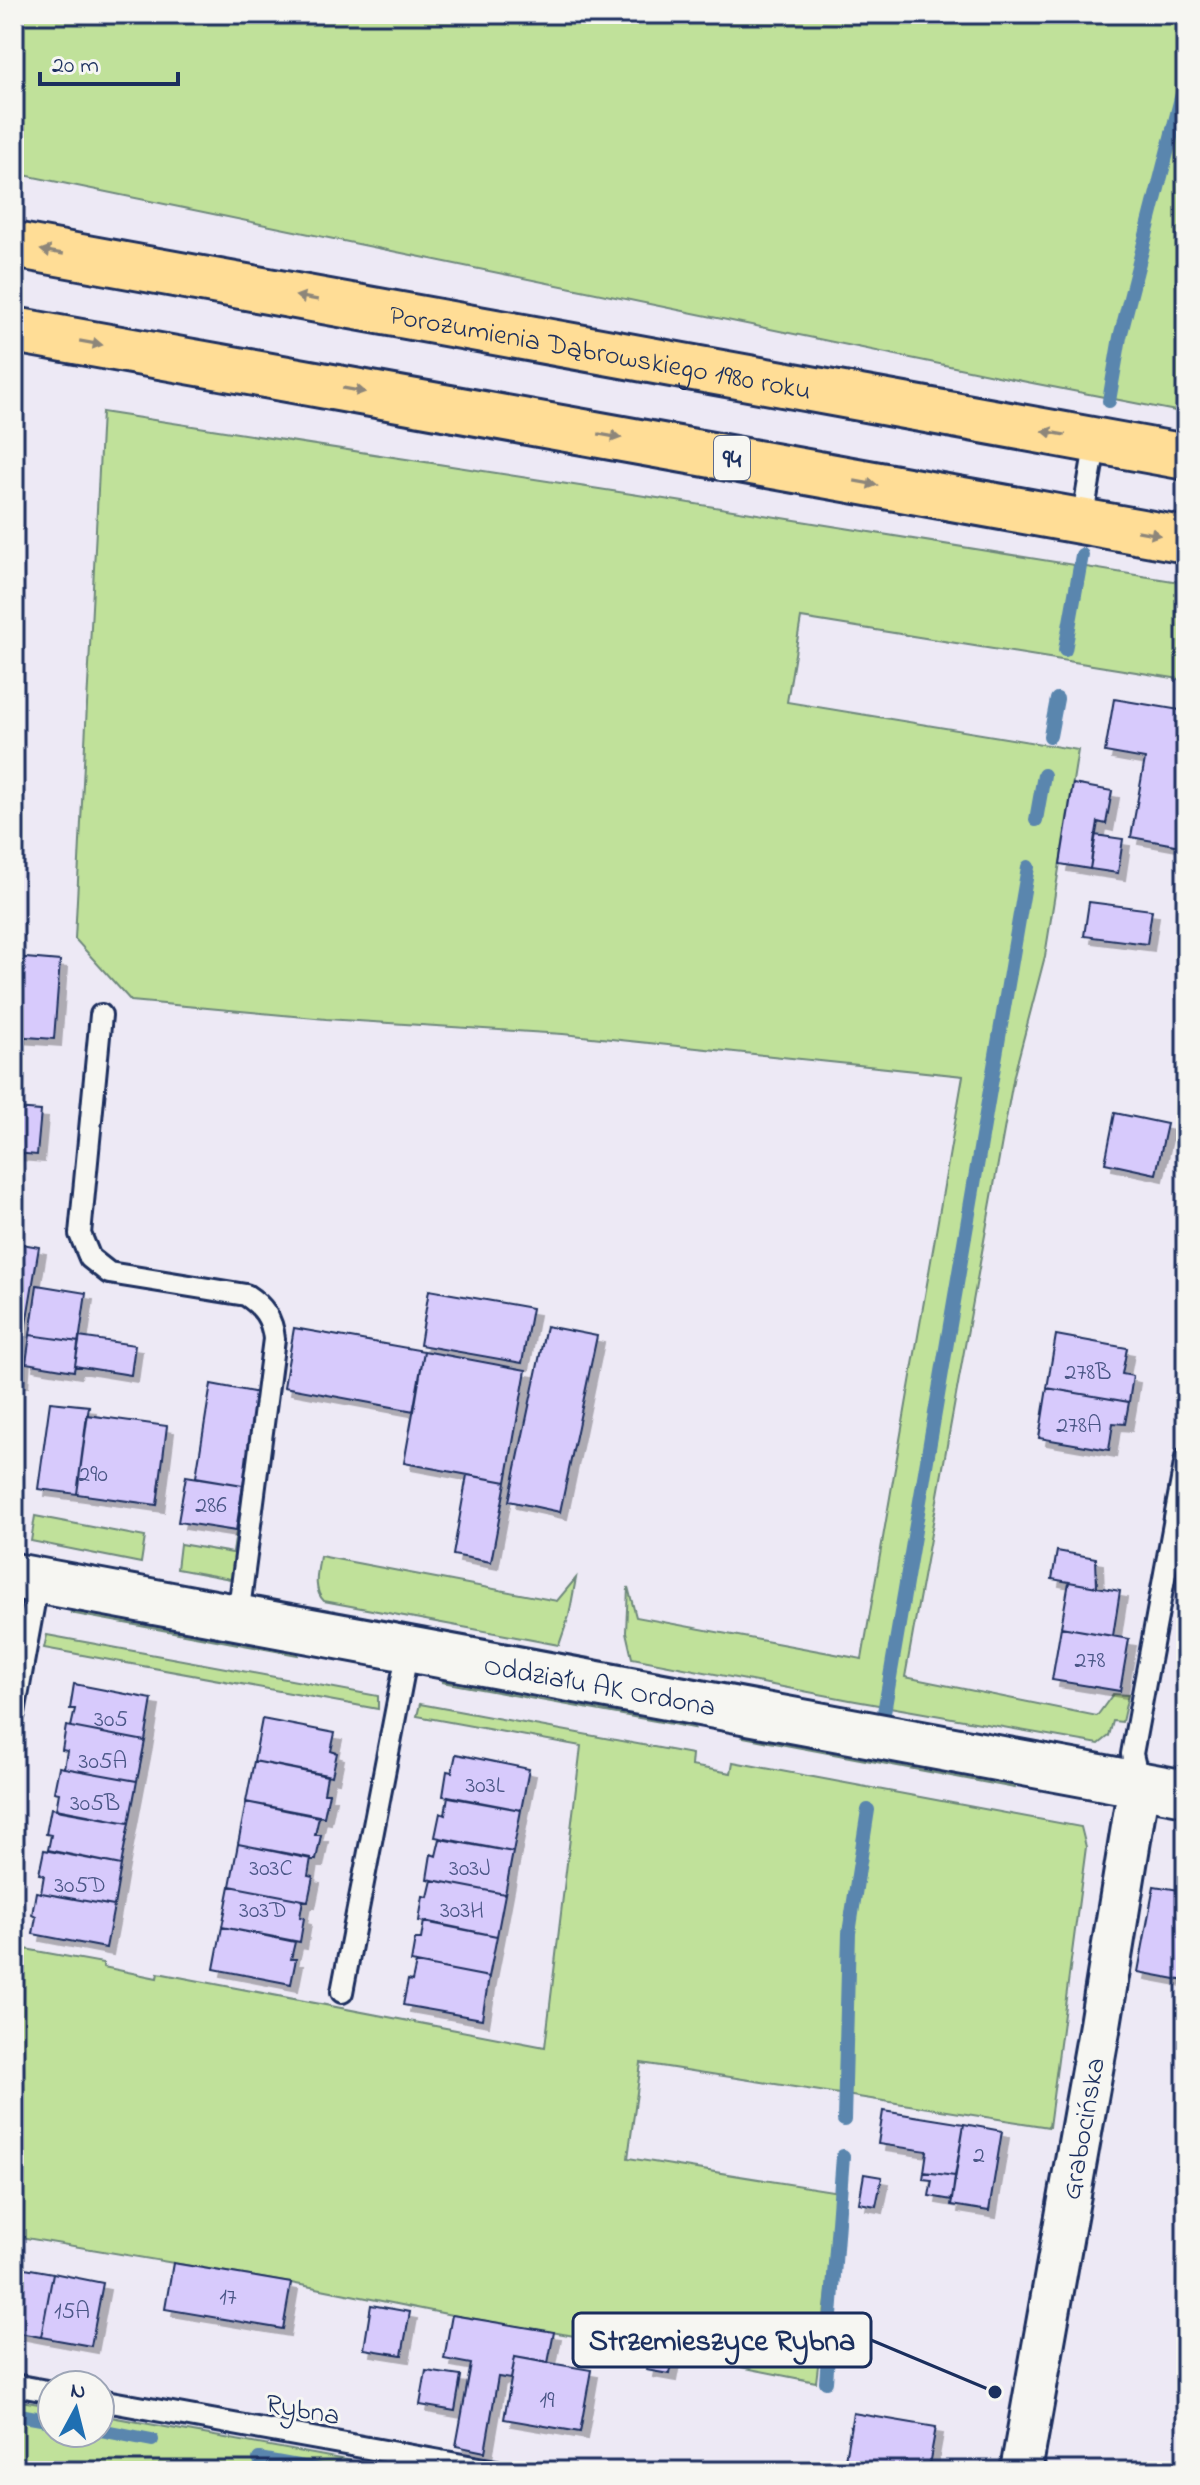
<svg xmlns="http://www.w3.org/2000/svg" width="1200" height="2485" viewBox="0 0 1200 2485" font-family="'Indie Flower',sans-serif">
<style>
.green{fill:#c0e19a;stroke:#6e887c;stroke-width:2}
.lines{fill:none;stroke-linecap:round;stroke-linejoin:round}
.stream{stroke:#5a86ae;stroke-width:14}
.building{fill:#d7cafc;stroke:#1b2f5e;stroke-width:2;filter:url(#shadow)}
.lane-casing{stroke:#1b2f5e;stroke-width:26}
.street-casing{stroke:#1b2f5e;stroke-width:46}
.secondary-casing{stroke:#1b2f5e;stroke-width:50}
.primary-casing{stroke:#1b2f5e;stroke-width:50}
.lane{stroke:#f6f6f2;stroke-width:20}
.street{stroke:#f6f6f2;stroke-width:40}
.secondary{stroke:#f6f6f2;stroke-width:44}
.primary{stroke:#ffdd96;stroke-width:44}
.oneway{fill:#8d867a}
.labels{text-anchor:middle;stroke-width:6;stroke-linejoin:round;paint-order:stroke}
.number-label{font-size:24px;fill:#4a5686}
.shield{fill:#f6f6f2;stroke:#5d6b8a;stroke-width:2}
.shield-label{font-size:26px;font-weight:bold;fill:#1b2f5e}
.street-label{font-size:28px;fill:#1b2f5e;stroke:#f6f6f2}
.leader{fill:none;stroke:#1b2f5e;stroke-width:3}
.callout-dot{fill:#1b2f5e;stroke:#f6f6f2;stroke-width:3}
.callout{fill:#f6f6f2;stroke:#1b2f5e;stroke-width:3}
.callout-label{font-size:30px;text-anchor:middle;font-weight:bold;fill:#1b2f5e}
</style>
<defs>
<filter id="shadow"><feDropShadow dx="7" dy="7" stdDeviation="0" flood-color="#0004"/></filter>
</defs>
<rect width="100%" height="100%" fill="#ede9f5"/>
<filter id="ink" filterUnits="userSpaceOnUse"><feTurbulence type="fractalNoise" baseFrequency=".0125" numOctaves="2"/><feDisplacementMap in="SourceGraphic" scale="16" xChannelSelector="R" yChannelSelector="G"/><feConvolveMatrix kernelMatrix="1 2 1 2 8 2 1 2 1" color-interpolation-filters="sRGB"/></filter>
<g filter="url(#ink)">
<path class="green" d="M14 14H1186V413L1027 382 14 173Z
M102 412 677 501 1186 583V680L801 618 787 702 1078 750 1045 956 1014 1075 905 1677 1097 1716 1113 1694 1128 1695 1122 1722 1113 1721 1109 1736 1099 1744 850 1700 632 1658 626 1632 628 1587 636 1617 862 1659 963 1076 563 1034 326 1019 131 1001 75 939Z
M243 1485 247 1494 236 1580 177 1569 180 1544 233 1553Z
M35 1516 145 1537 141 1563 31 1541Z
M320 1556 557 1601 576 1578 569 1616 559 1645 324 1601C312 1589 318 1571 320 1556Z
M86 1612 299 1651 298 1655 70 1613Z
M47 1635 378 1696V1709L44 1648Z
M456 1681 691 1724 694 1728 442 1682Z
M420 1704 692 1754 691 1766 731 1773 733 1762 1081 1827 1086 1847 1049 2127 641 2063 628 2158 839 2192 816 2382 650 2349 452 2315 291 2283 14 2236V1947L103 1963V1967L157 1978 158 1973 545 2047 581 1746 417 1716Z
M747 1734 1016 1784 1015 1788 743 1737Z
M14 2400 52 2406V2433H100V2415L406 2471H14Z"/>
<g class="lines">
<path class="stream" d="M1109 401 1120 337 1182 94
M1065 650 1082 555
M1050 736 1057 699
M1036 820 1044 775
M881 1730 1028 867
M844 2120 849 1933 868 1810
M826 2382 843 2156
M14 2414 52 2421
M100 2430 152 2440
M259 2459 325 2471"/>
</g>
<path class="building" d="M1114 699 1186 711 1182 735 1186 736V847L1131 837 1145 759 1105 752Z
M1073 784 1112 791 1106 824 1098 822 1090 869 1060 864Z
M1095 835 1123 839 1118 873 1090 869Z
M1089 902 1152 910 1147 944 1084 936Z
M14 957 60 961 54 1039 14 1036Z
M14 1109 41 1111 37 1155 14 1153Z
M1115 1113 1167 1124 1156 1174 1105 1163Z
M22 1244 39 1247 25 1330 21 1380H14V1290Z
M37 1285 86 1293 79 1342 30 1335Z
M429 1290 532 1308 522 1363 420 1345Z
M546 1326 597 1336 560 1512 509 1501Z
M294 1328 424 1351 414 1411 284 1387Z
M30 1335 79 1342 74 1371 26 1363Z
M1056 1335 1127 1348 1122 1374 1133 1376 1129 1402 1047 1388Z
M79 1337 135 1345 131 1375 75 1366Z
M424 1351 526 1370 506 1482 404 1463Z
M211 1384 259 1393 243 1485 196 1477Z
M1047 1388 1129 1402 1125 1424 1113 1423 1109 1450 1039 1438Z
M50 1402 89 1406 77 1494 38 1489Z
M87 1415 167 1426 157 1505 77 1494Z
M467 1475 506 1482 491 1562 453 1555Z
M186 1476 243 1485 236 1531 178 1522Z
M1057 1551 1096 1558 1097 1587 1052 1579Z
M1069 1582 1120 1591 1113 1636 1061 1627Z
M1061 1627 1129 1639 1120 1691 1052 1680Z
M74 1684 152 1699 145 1741 71 1727 75 1709H70Z
M262 1719 335 1733 331 1751 337 1753 332 1776 254 1761Z
M66 1726 145 1741 137 1781 64 1768 67 1751 62 1750Z
M456 1754 529 1769 521 1810 443 1796 447 1771 452 1772Z
M254 1761 327 1776 324 1793H329L324 1817 246 1802Z
M59 1767 137 1781 129 1823 56 1810 59 1793 54 1792Z
M448 1796 521 1810 513 1852 435 1837 440 1813 445 1815Z
M246 1802 319 1817 315 1835H321L316 1860 238 1844Z
M51 1808 129 1823 121 1865 48 1850 51 1835 46 1834Z
M440 1839 513 1852 505 1894 427 1879 431 1854 436 1856Z
M238 1844 311 1858 308 1876 313 1877 308 1901 230 1886Z
M44 1850 121 1865 114 1906 41 1893 44 1875 39 1874Z
M432 1880 505 1894 497 1936 419 1921 423 1896 428 1897Z
M230 1886 303 1900 300 1917 304 1918 300 1942 222 1927Z
M1154 1886 1186 1891V1981L1138 1972Z
M36 1892 114 1906 106 1948 33 1934 36 1917 32 1915Z
M424 1921 497 1936 489 1977 411 1962 415 1939H421Z
M222 1927 295 1942 291 1959H296L291 1984 214 1969Z
M416 1963 489 1977 482 2019 403 2005 408 1980 412 1981Z
M883 2111 964 2124 955 2176 924 2172 927 2151 878 2144Z
M964 2124 1002 2131 989 2211 951 2205Z
M924 2172 955 2176 952 2200 929 2196 932 2180 923 2179Z
M864 2174 882 2177 876 2206 859 2203Z
M173 2263 291 2283 283 2329 165 2309Z
M14 2266 53 2273 41 2337 14 2332Z
M53 2273 103 2283 91 2346 41 2337Z
M371 2305 410 2312 402 2355 364 2349Z
M452 2315 554 2332 548 2363 515 2357 511 2379 498 2377 485 2452 456 2446 471 2364 444 2359Z
M650 2349 673 2353 669 2374 646 2370Z
M515 2357 591 2370 580 2432 504 2419Z
M426 2371 461 2376 455 2411 420 2405Z
M853 2413 936 2427 928 2471H843Z"/>
<g class="lines">
<defs>
<path id="lane" d="M1082 521 1096 441
M101 1015 80 1234 90 1258 109 1273 246 1295C263 1306 272 1318 274 1339L238 1617
M14 1713 38 1580
M1139 1784 1132 1754 1186 1458
M342 1992 408 1649
M14 2385 52 2392
M100 2400 496 2471"/>
<g id="street">
<path id="s1" d="M1021 2471 1100 2025 1139 1784"/>
</g>
<g id="secondary">
<path id="s2" d="M14 1576 1186 1793"/>
</g>
<g id="primary">
<path id="s3" d="M14 245 1186 457"/>
<path d="M14 330 1186 540"/>
</g>
</defs>
<use href="#lane" class="lane-casing"/>
<use href="#street" class="street-casing"/>
<use href="#secondary" class="secondary-casing"/>
<use href="#primary" class="primary-casing"/>
<use href="#lane" class="lane"/>
<use href="#street" class="street"/>
<use href="#secondary" class="secondary"/>
<use href="#primary" class="primary"/>
</g>
<defs><path id="oneway-solid" d="M-6-.8H1V-3.2L6.5 0L1 3.2V.8H-6Z" transform="scale(2)"/></defs>
<g class="oneway">
<use href="#oneway-solid" transform="translate(52 252) rotate(-170)"/>
<use href="#oneway-solid" transform="translate(307 298) rotate(-170)"/>
<use href="#oneway-solid" transform="translate(91 343) rotate(10)"/>
<use href="#oneway-solid" transform="translate(354 390) rotate(10)"/>
<use href="#oneway-solid" transform="translate(1054 433) rotate(-170)"/>
<use href="#oneway-solid" transform="translate(610 436) rotate(10)"/>
<use href="#oneway-solid" transform="translate(866 483) rotate(10)"/>
<use href="#oneway-solid" transform="translate(1149 533) rotate(10)"/>
</g>
</g>
<g class="labels">
<g class="number-label">
<text x="1088" y="1379">278B</text>
<text x="1079" y="1432">278A</text>
<text x="93" y="1481">290</text>
<text x="211" y="1512">286</text>
<text x="1090" y="1667">278</text>
<text x="111" y="1726">305</text>
<text x="103" y="1768">305A</text>
<text x="485" y="1792">303L</text>
<text x="95" y="1810">305B</text>
<text x="271" y="1875">303C</text>
<text x="470" y="1875">303J</text>
<text x="80" y="1892">305D</text>
<text x="263" y="1917">303D</text>
<text x="462" y="1917">303H</text>
<text x="979" y="2162">2</text>
<text x="228" y="2304">17</text>
<text x="72" y="2318">15A</text>
<text x="547" y="2407">19</text>
</g>
<rect class="shield" x="714" y="436" width="36" height="44" rx="6"/>
<g class="shield-label">
<text x="732" y="467">94</text>
</g>
<g class="street-label">
<text dy="10" stroke="none"><textPath href="#s3" startOffset="596">Porozumienia Dąbrowskiego 1980 roku</textPath></text>
<text dy="10" stroke="none"><textPath href="#s2" startOffset="596">Oddziału AK Ordona</textPath></text>
<text dy="10" stroke="none"><textPath href="#s1" startOffset="348">Grabocińska</textPath></text>
<text transform="translate(303 2408) rotate(10)" y="10">Rybna</text>
</g>
</g>
<path class="leader" d="M995 2392L871 2340"/>
<circle class="callout-dot" cx="995" cy="2392" r="8"/>
<rect class="callout" x="573" y="2313" width="298" height="54" rx="8"/>
<g class="callout-label">
<text x="722" y="2350">Strzemieszyce Rybna</text>
</g>
<rect width="1200" height="2485" fill="none" stroke="#f6f6f2" stroke-width="48"/>
<rect x="24" y="24" width="1152" height="2437" fill="none" stroke="#1b2f5e" stroke-width="3" filter="url(#ink)"/>
<g transform="translate(76 2409) rotate(7)"><circle r="38" fill="#f6f6f2" stroke="#9ea6b7" stroke-width="2"/>
<path d="M0-6L14 30L0 20L-14 30Z" fill="#1f6fb2"/>
<text y="-12" font-size="22" font-weight="bold" text-anchor="middle" fill="#1b2f5e">N</text>
</g>
<path d="M40 72v12h138v-12" fill="none" stroke="#1b2f5e" stroke-width="4"/>
<text x="52" y="72" font-size="24" fill="#1b2f5e" stroke="#f6f6f2" stroke-width="6" paint-order="stroke">20 m</text>
</svg>
